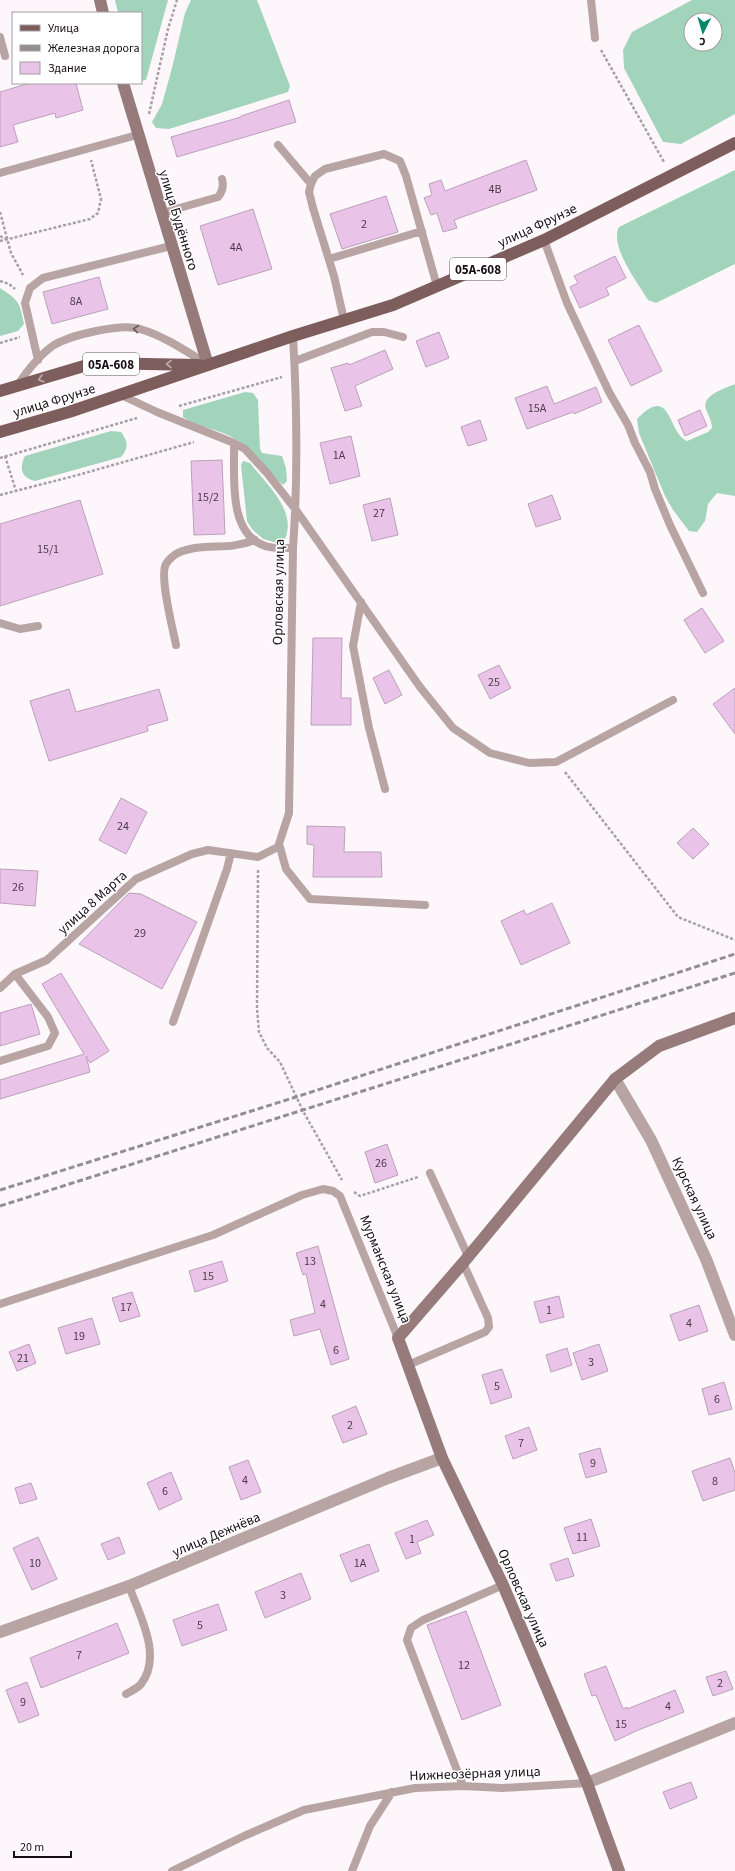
<svg xmlns="http://www.w3.org/2000/svg" width="735" height="1871" viewBox="0 0 735 1871" font-family="'Source Sans 3',sans-serif">
<style>
.forest{fill:#a1d4bb;fill-rule:evenodd}
.building{fill:#eac4e8;stroke:#bca0ba}
.lines{fill:none;stroke-linecap:round;stroke-linejoin:round}
.path{stroke:#a7a0a6;stroke-width:2.5;stroke-dasharray:3 2;stroke-linecap:butt}
.service{stroke:#b7a4a3;stroke-width:8}
.minor{stroke:#b7a4a3;stroke-width:12}
.secondary{stroke:#967b7a;stroke-width:12}
.primary{stroke:#7e5e5d;stroke-width:12}
.rail{stroke:#958d94;stroke-width:3;stroke-dasharray:6 3;stroke-linecap:butt}
.oneway{stroke:#67585c}
.oneway2{stroke:#beaeae}
.labels{text-anchor:middle;stroke-width:3;stroke-linejoin:round;paint-order:stroke}
.number-label{font-size:12px;fill:#4c3b4a}
.shield{fill:#fff;stroke:#5d565c;stroke-width:1}
.shield-label{font-size:13px;font-weight:bold;fill:#170d16}
.street-label{font-size:14px;fill:#170d16;stroke:#fff}
</style>
<rect width="100%" height="100%" fill="#fdf7fc"/>
<path class="forest" d="M115 0H168L146 80 141 81V13H118Z
M191 0H257L290 86 288 92 169 129 156 128 152 122 162 104 172 68 185 13Z
M692 0H735V114L681 144 663 142 624 68 623 50 632 32ZM691 20H715V44H691Z
M735 170V264L656 303 648 300C638 283 609 246 619 227Z
M0 288C19 300 20 303 24 324L18 331 0 336Z
M735 384V496L717 493 708 504 705 521 697 532 689 531 673 510 665 496 639 433 637 419C672 383 667 433 687 441L708 432 712 428C712 421 708 415 706 409 701 395 726 388 735 384Z
M245 392 253 393 258 400 260 449 262 453 282 456 286 468 287 481 283 485C266 471 256 452 237 440 220 429 199 428 183 417V410Z
M111 431 121 432C128 441 129 448 121 457L35 481C21 478 19 468 25 456Z
M243 461 250 463C266 484 299 512 284 541L277 543 263 539 252 529 247 521 241 465Z"/>
<path class="building" d="M30 83H76L83 110 56 118 55 113 13 125 18 142 0 147V92Z
M289 100 296 122 177 157 171 137 241 117V116Z
M526 160 537 190 454 220 457 228 443 232 437 213 431 215 424 198 432 195 429 184 441 180 445 191Z
M386 196 398 232 342 249 330 214Z
M253 209 272 269 218 285 200 226Z
M615 256 626 278 606 288 609 295 580 308 570 287 578 283 574 276Z
M99 277 108 309 52 324 43 292Z
M639 325 662 371 631 386 608 340Z
M439 332 449 358 426 367 416 341Z
M385 350 393 369 355 386 362 406 345 411 331 368 348 363 349 365Z
M547 386 554 404 596 387 602 402 574 414 573 412 527 429 515 398Z
M700 410 707 426 685 436 678 420Z
M480 420 487 440 468 446 461 427Z
M351 436 360 476 330 484 320 443Z
M222 460 225 534 194 535 191 461Z
M552 495 561 519 536 527 528 504Z
M390 498 398 535 372 541 363 505Z
M80 500 103 574 0 606V524Z
M702 608 724 641 705 653 684 620Z
M313 638H342L341 698H351V725H311Z
M499 665 511 688 490 699 478 675Z
M389 670 402 695 385 704 373 678Z
M735 688V734L713 704Z
M69 689 76 712 159 689 168 720 147 726 148 731 49 761 30 701Z
M121 798 147 812 126 854 99 840Z
M307 826 345 827 344 852H381L382 877H313L314 845 307 844Z
M693 828 709 844 693 859 677 843Z
M0 869 38 871 35 906 0 903Z
M129 893 141 894 197 922 162 989 79 944Z
M552 903 570 943 521 965 501 921 524 910 526 915Z
M61 973 109 1051 90 1063 86 1056 90 1072 0 1099V1080L84 1054 42 984Z
M31 1004 40 1034 0 1046V1013Z
M387 1144 398 1175 375 1183 365 1152Z
M318 1246 349 1359 331 1365 320 1329 294 1336 290 1320 315 1313 306 1274 303 1275 296 1253Z
M222 1261 228 1281 195 1292 189 1271Z
M132 1292 140 1316 120 1322 112 1298Z
M559 1296 564 1317 540 1323 534 1302Z
M699 1305 708 1331 679 1341 670 1315Z
M92 1318 100 1344 66 1354 58 1328Z
M29 1344 36 1363 17 1371 9 1352Z
M599 1344 608 1371 582 1380 573 1353Z
M567 1348 572 1365 551 1372 546 1355Z
M502 1369 512 1397 491 1404 482 1375Z
M724 1382 732 1409 709 1415 702 1389Z
M356 1406 367 1434 343 1443 332 1416Z
M529 1427 537 1450 513 1459 505 1436Z
M600 1448 607 1472 586 1478 579 1454Z
M730 1458 735 1473V1490L703 1501 692 1471Z
M248 1460 261 1492 241 1500 229 1467Z
M171 1472 182 1499 159 1510 147 1483Z
M31 1483 37 1499 20 1504 15 1488Z
M591 1519 600 1546 573 1554 564 1528Z
M427 1520 434 1535 417 1542 421 1553 406 1559 395 1533Z
M38 1537 57 1579 32 1590 13 1548Z
M119 1537 125 1553 108 1560 101 1544Z
M369 1544 379 1571 351 1582 340 1555Z
M568 1558 574 1576 556 1581 550 1564Z
M301 1573 311 1599 265 1618 255 1592Z
M218 1604 227 1630 182 1646 173 1620Z
M466 1611 501 1705 462 1720 427 1625Z
M117 1623 129 1653 41 1688 30 1658Z
M606 1666 623 1709 627 1707V1709L675 1690 684 1712 636 1731 615 1741 596 1695 592 1696 584 1674Z
M726 1671 733 1689 713 1696 706 1677Z
M27 1682 39 1715 19 1723 6 1690Z
M691 1782 697 1798 670 1809 663 1792Z"/>
<g class="lines">
<path class="path" d="M601 50 664 162
M149 114 168 29 177 0
M0 212 11 253 23 275
M0 236 6 239
M0 241 90 219 98 213 101 199 91 160
M0 281 9 284 15 289
M0 343 20 337
M179 406 282 377
M5 456 16 491
M0 458 137 418
M0 495 78 475 194 442
M565 772 678 917 735 940
M258 870 257 1009 259 1032 267 1048 280 1062 303 1111 342 1180
M354 1192 360 1196 418 1177"/>
<path class="service" d="M591 0 595 38
M0 37 5 56
M278 145 311 184
M0 173 137 135
M162 213 218 197C223 191 224 186 222 179
M544 240 567 303 609 392 628 425 635 443 650 472 655 489 670 525 703 593
M329 259 422 231
M344 320 334 276 313 208 309 192 311 184 315 176 325 169 384 154 400 161 406 176 437 286
M38 360 25 303 30 288 43 278 171 246
M295 361 372 332H384L403 337
M17 386C27 371 39 355 54 345 71 335 121 323 140 329 164 336 186 351 207 364
M121 395 157 412 234 443 245 449 267 473 296 510 420 687 453 728 490 753 529 763 556 762 673 700
M234 443C235 475 227 533 265 546 274 549 284 548 293 548
M361 602 353 646 369 728 385 789
M0 623 20 629 38 626
M176 645C173 630 159 575 166 564 173 553 183 550 195 548 218 545 231 549 255 540
M278 847 289 813 293 548C298 478 297 406 293 336
M278 847H280L286 869 310 899 425 905
M0 988 15 974 47 960 136 879 192 854 208 850 258 857 278 847
M173 1022 227 869 231 853
M0 1061 48 1046 55 1033 48 1017 15 974
M430 1173 468 1256
M0 1304 213 1235 302 1195 323 1189 333 1191 340 1196 398 1338
M408 1365 485 1332 489 1327 488 1318 463 1263
M126 1694C131 1691 138 1688 141 1684 163 1656 139 1614 129 1586
M463 1786 407 1640 411 1628 423 1620 503 1585
M172 1871 244 1836 304 1810 415 1788 463 1786 502 1788 587 1783
M352 1871 370 1826 392 1792"/>
<path class="minor" d="M615 1079 651 1140 706 1259 735 1335
M0 1632 129 1586 388 1478 442 1458
M587 1783 735 1723"/>
<path class="secondary" d="M100 0 103 13
M123 83 208 365
M619 1871 587 1783 503 1585 442 1458 398 1338 463 1263 615 1079 659 1046 735 1018"/>
<path class="primary" d="M0 391 94 363 199 365
M0 432 69 412 293 336 393 305 544 240 735 143"/>
<path class="rail" d="M0 1190 296 1097 735 954
M0 1206 735 973"/>
</g>
<defs><path id="oneway-chevron" d="M-2-3.5L2.5 0L-2 3.5" fill="none" stroke-width="1.6" stroke-linecap="round" stroke-linejoin="round"/></defs>
<use class="oneway" href="#oneway-chevron" transform="translate(136 329) rotate(-172)"/>
<g class="oneway2">
<use href="#oneway-chevron" transform="translate(169 364) rotate(-179)"/>
<use href="#oneway-chevron" transform="translate(41 379) rotate(164)"/>
</g>
<g class="labels">
<g class="number-label">
<text x="495" y="193">4В</text>
<text x="364" y="228">2</text>
<text x="236" y="251">4А</text>
<text x="76" y="305">8А</text>
<text x="537" y="412">15А</text>
<text x="339" y="459">1А</text>
<text x="208" y="501">15/2</text>
<text x="379" y="517">27</text>
<text x="48" y="553">15/1</text>
<text x="494" y="686">25</text>
<text x="123" y="830">24</text>
<text x="18" y="891">26</text>
<text x="140" y="937">29</text>
<text x="381" y="1167">26</text>
<text x="310" y="1265">13</text>
<text x="208" y="1280">15</text>
<text x="323" y="1308">4</text>
<text x="126" y="1311">17</text>
<text x="549" y="1314">1</text>
<text x="689" y="1327">4</text>
<text x="79" y="1340">19</text>
<text x="336" y="1354">6</text>
<text x="23" y="1362">21</text>
<text x="591" y="1366">3</text>
<text x="497" y="1390">5</text>
<text x="717" y="1403">6</text>
<text x="350" y="1429">2</text>
<text x="521" y="1447">7</text>
<text x="593" y="1467">9</text>
<text x="245" y="1484">4</text>
<text x="715" y="1485">8</text>
<text x="165" y="1495">6</text>
<text x="582" y="1541">11</text>
<text x="412" y="1543">1</text>
<text x="35" y="1567">10</text>
<text x="360" y="1567">1А</text>
<text x="283" y="1599">3</text>
<text x="200" y="1629">5</text>
<text x="79" y="1659">7</text>
<text x="464" y="1669">12</text>
<text x="720" y="1687">2</text>
<text x="23" y="1706">9</text>
<text x="668" y="1710">4</text>
<text x="621" y="1728">15</text>
</g>
<g class="shield">
<rect x="450" y="258" width="56" height="22" rx="3"/>
<rect x="83" y="353" width="56" height="22" rx="3"/>
</g>
<g class="shield-label">
<text x="478" y="274">05А-608</text>
<text x="111" y="369">05А-608</text>
</g>
<g class="street-label">
<text transform="translate(179 220) rotate(73)" y="5">улица Будённого</text>
<text transform="translate(537 225) rotate(-25)" y="5">улица Фрунзе</text>
<text transform="translate(54 400) rotate(-17)" y="5">улица Фрунзе</text>
<text transform="translate(278 592) rotate(-89)" y="5">Орловская улица</text>
<text transform="translate(92 902) rotate(-42)" y="5">улица 8 Марта</text>
<text transform="translate(695 1198) rotate(65)" y="5">Курская улица</text>
<text transform="translate(386 1269) rotate(68)" y="5">Мурманская улица</text>
<text transform="translate(216 1534) rotate(-23)" y="5">улица Дежнёва</text>
<text transform="translate(524 1598) rotate(66)" y="5">Орловская улица</text>
<text transform="translate(475 1773) rotate(-2)" y="5">Нижнеозёрная улица</text>
</g>
</g>
<rect x="12" y="12" width="130" height="72" fill="#ffffff" stroke="#a29ea2"/>
<rect x="20" y="25" width="20" height="6" fill="#7e5e5d" stroke="#a29ea2"/>
<text x="48" y="32" font-size="12" fill="#170d16">Улица</text>
<rect x="20" y="45" width="20" height="6" fill="#958d94" stroke="#a29ea2"/>
<text x="48" y="52" font-size="12" fill="#170d16">Железная дорога</text>
<rect x="20" y="62" width="20" height="12" fill="#eac4e8" stroke="#a29ea2"/>
<text x="48" y="72" font-size="12" fill="#170d16">Здание</text>
<g transform="translate(703 32) rotate(185)"><circle r="19" fill="#ffffff" stroke="#a29ea2"/>
<path d="M0-3L7 15L0 10L-7 15Z" fill="#058669"/>
<text y="-6" font-size="11" font-weight="bold" text-anchor="middle" fill="#170d16">С</text>
</g>
<path d="M14 1851v6h57v-6" fill="none" stroke="#170d16" stroke-width="2"/>
<text x="20" y="1851" font-size="12" fill="#170d16" stroke="#ffffff" stroke-width="3" paint-order="stroke">20 m</text>
</svg>
